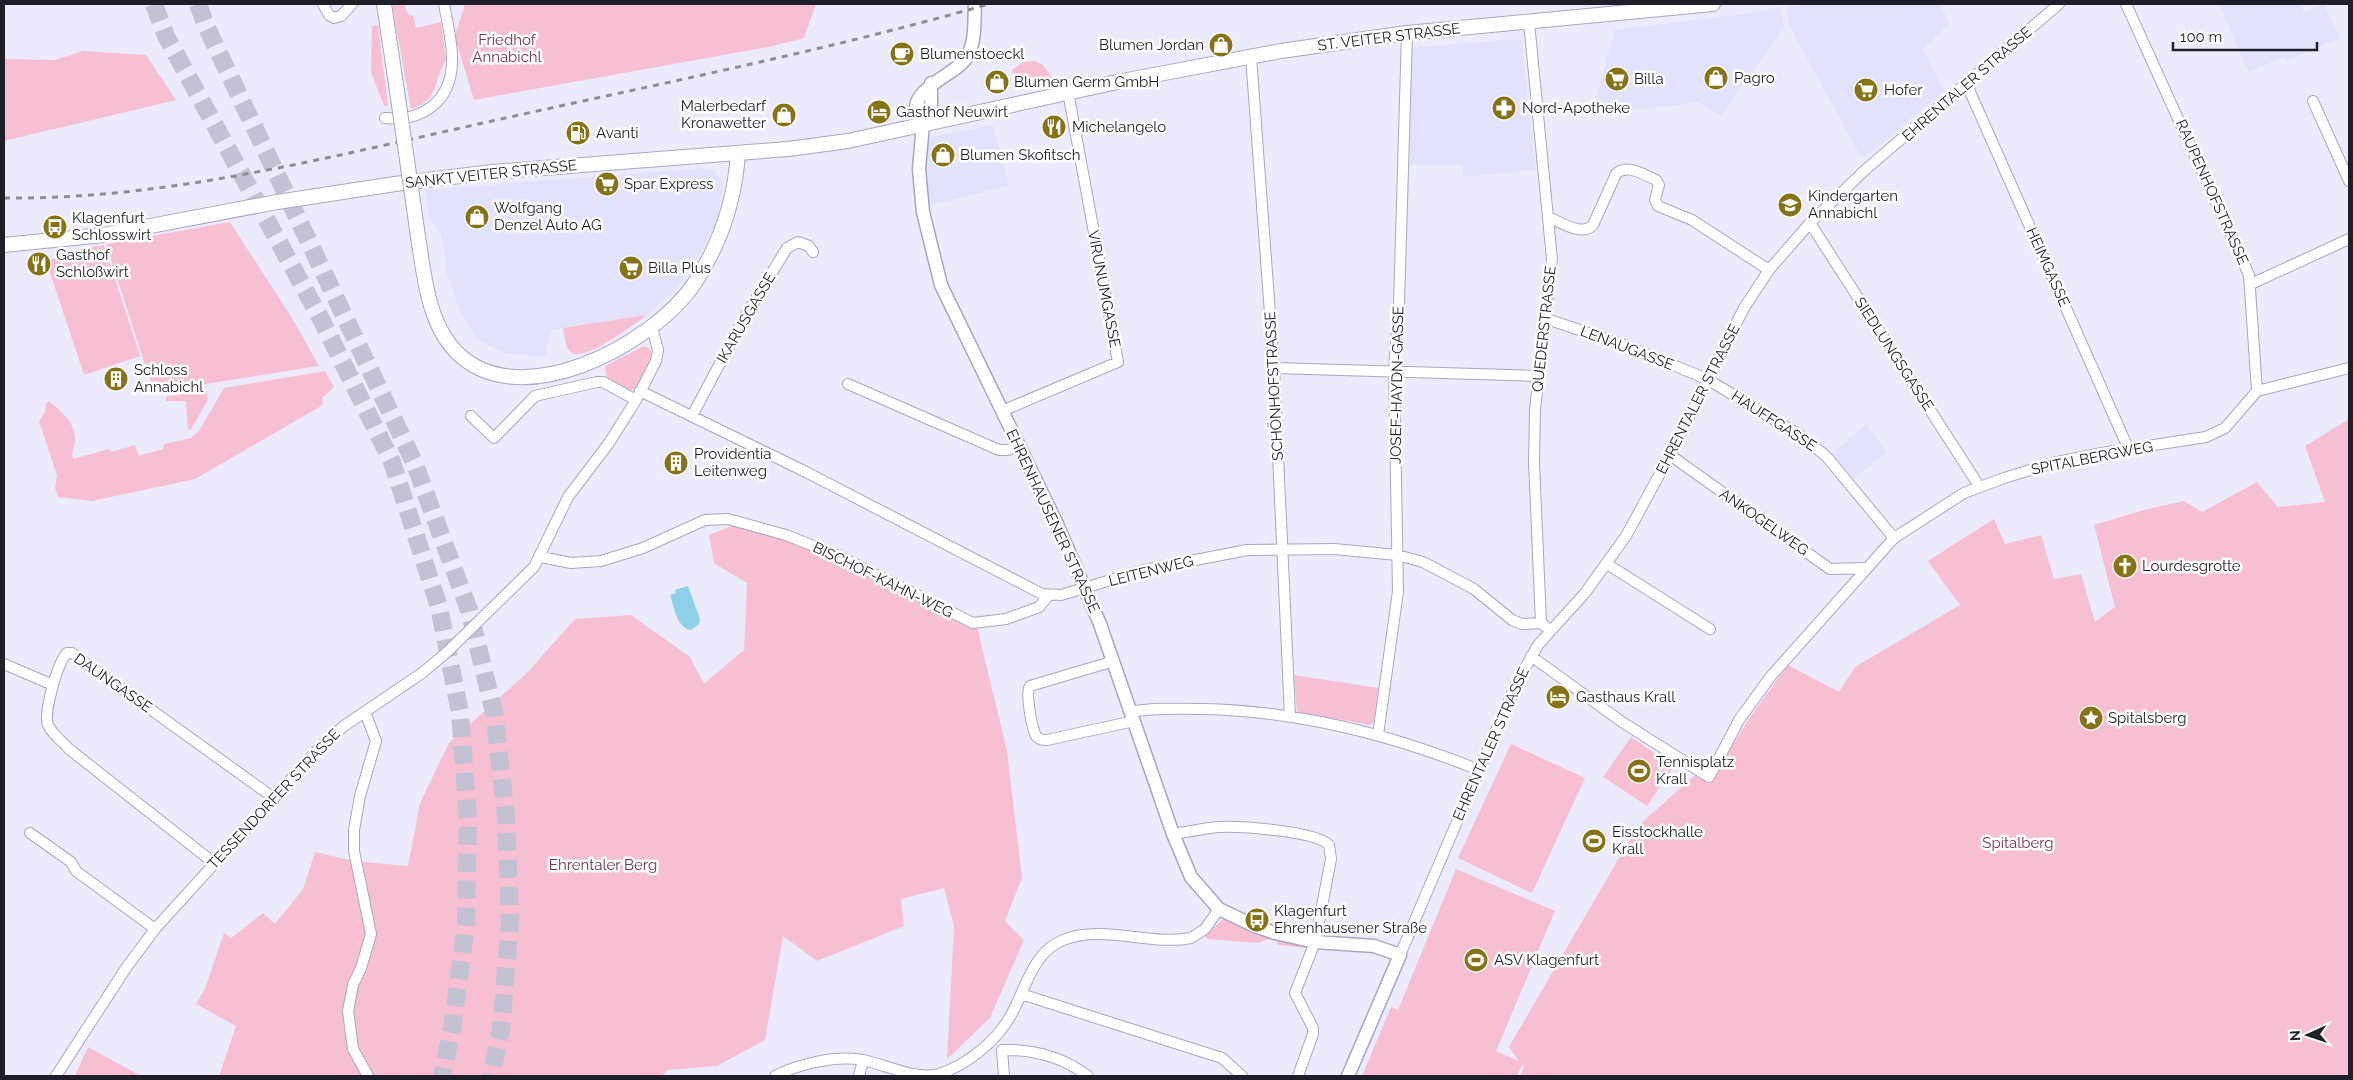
<svg xmlns="http://www.w3.org/2000/svg" width="2353" height="1080" viewBox="0 0 2353 1080" font-family="Raleway,sans-serif">
<style>
.built{fill:#e3e2fd}
.green{fill:#f7bfd2}
.water{fill:#8cd1e8}
.lines{fill:none;stroke-linecap:round;stroke-linejoin:round}
.motorway-tunnel{stroke:#c3c2d2;stroke-width:18;stroke-dasharray:18 9;stroke-linecap:butt}
.minor-casing{stroke:#a8a7c1;stroke-width:12}
.tertiary-casing{stroke:#a8a7c1;stroke-width:15}
.secondary-casing{stroke:#a8a7c1;stroke-width:16}
.minor{stroke:#fff;stroke-width:10}
.tertiary{stroke:#fff;stroke-width:12}
.secondary{stroke:#fff;stroke-width:14}
.rail{stroke:#8d8c9a;stroke-width:3;stroke-dasharray:6 6;stroke-linecap:butt}
.secondary-bridge-casing{stroke:#a8a7c1;stroke-width:16;stroke-linecap:butt}
.secondary-bridge{stroke:#fff;stroke-width:14}
.labels{text-anchor:middle;stroke-width:5;stroke-linejoin:round;paint-order:stroke}
.street-label{font-size:15px;fill:#1f1f29;stroke:#fff}
.park-label{font-size:15px;fill:#7a3251;stroke:#fff}
.poi-label{font-size:15px;fill:#1f1f29;stroke:#fff;text-anchor:start}
</style>
<rect width="100%" height="100%" fill="#ecebfc"/>
<path class="built" d="M1812 4H1940L1949 23 1923 49 1944 91 1865 157 1860 156 1789 25 1786 10 1789 6Z
M2219 4H2300L2304 12 2324 4 2340 38 2286 61 2284 57 2248 72Z
M1780 7 1784 28 1721 116 1698 102 1592 116 1614 30 1744 14Z
M1513 39 1522 41 1535 170 1463 177 1461 165H1406L1411 51 1413 48Z
M993 125 1009 186 927 206 924 169 926 144 931 137Z
M703 168 714 170 721 179 723 188 717 221 695 263 673 293 647 315 551 330 545 357 505 353 478 340 461 314 447 274 441 234 429 218 425 190Z
M1866 424 1887 452 1854 479 1831 455Z"/>
<path class="green" d="M392 4H404L409 16 413 15 416 28 441 22 446 60C432 81 441 99 411 109Z
M465 4H816L804 38 773 46 474 100 456 41V33Z
M378 25 388 106H384L371 72 372 26Z
M83 51 146 55 176 100 4 141V59L55 60Z
M1035 61 1043 65 1053 79 1028 84 1026 75 1015 78 1012 70 1024 62Z
M230 222 292 318 319 366 154 392 106 244Z
M104 245 140 356 84 375 46 261 86 248Z
M647 315C634 324 586 361 572 353 565 349 565 335 563 328Z
M644 346 650 349 652 356 635 389 627 391 607 380 605 366Z
M325 371 334 387 322 398 323 405 195 479 92 501 58 497 55 488 57 476 39 421 45 412 46 403 49 401C61 412 75 421 75 439 75 447 71 451 73 459L109 449 111 452 135 445 139 456 163 449 164 444 191 438 199 431 224 388Z
M206 390 208 400 191 429 188 430 186 401H166V397Z
M2349 419V1076H1520L1524 1067 1522 1064 1517 1076H1362L1391 1007 1398 1010 1456 869 1555 911 1496 1051 1519 1061 1509 1047 1637 827 1695 775 1709 784 1748 720 1788 665 1839 692 1855 667 1960 605 1928 561 1994 519 2005 544 2041 535 2054 579 2081 574 2095 622 2115 607 2094 525 2144 510 2184 501 2202 512 2257 482 2278 507 2325 502 2305 446Z
M732 526 783 537 818 550 977 627 1007 751 1022 878 1005 921 1024 940 990 1018 947 1059 954 926 944 888 901 899 904 926 817 961 783 936 765 1040 717 1066 668 1070 662 1076H219L236 1026 196 1004 205 989 224 933 231 938 263 913 275 924 303 889 315 852 353 861 408 866 420 803 449 743 527 673 575 619 631 615 690 657 704 684 744 650 747 583 714 563 709 535Z
M1294 675 1379 688 1374 722 1370 725 1297 712Z
M1631 737 1674 766 1647 806 1603 777Z
M1511 744 1585 778 1532 893 1458 858Z
M1224 918 1268 936 1269 939 1258 943 1207 939 1205 936Z
M1277 940 1305 946 1307 948 1277 945Z
M88 1047 141 1076H75Z"/>
<path class="water" d="M688 586 700 619 699 624 691 630C677 628 674 607 670 595L676 593 675 590Z"/>
<g class="lines">
<path class="motorway-tunnel" d="M154 4 166 36 322 321 392 462 439 607 460 713 468 819 466 924 452 1029 442 1076
M198 4 206 26 414 462 469 610 494 712 506 816 510 923 501 1030 491 1076"/>
<defs>
<path id="minor" d="M323 4 329 15 334 18 341 16 352 4
M2126 4 2249 275 2257 391
M1529 22 1552 259 1535 410 1534 462 1541 623 1546 627
M1251 56 1274 368 1290 716
M1967 85 2129 450
M2313 101 2349 181
M385 118C423 122 451 101 452 62 453 43 447 22 444 4
M1548 217C1561 222 1582 237 1593 225L1616 174C1627 163 1644 175 1656 180L1659 185 1655 200 1658 206 1692 220 1769 270
M1810 223 1979 486
M2251 284 2349 239
M1547 319 1624 345 1707 379 1798 434 1826 456 1894 538
M1274 368 1540 376
M848 384 999 450H1008L1020 445
M640 391 806 472 1042 594 1061 595 1144 570 1247 550 1334 549 1397 555 1423 562 1474 589 1512 620 1522 624 1541 623
M1002 411 1118 362 1068 92
M471 416 494 438 535 396 597 382H603L636 400
M692 416 743 320 787 248 798 242 809 246 813 252
M1670 455 1830 569 1865 568
M541 557 571 563 601 561 643 548 705 520 728 519 786 535 839 556 973 623 1006 619 1039 607 1048 596
M1607 564 1710 629
M1531 656 1622 722 1709 777 1739 720 1771 676 1894 538 1964 493 2004 478 2053 463 2102 453 2206 437 2225 428 2257 391 2349 368
M1114 661 1030 686C1025 693 1032 728 1036 736 1039 740 1042 740 1047 740L1134 721
M4 664 53 685
M365 712 376 741 360 796 354 830V851L371 934 361 968 353 985 348 1011 353 1049 368 1076
M1131 712C1155 707 1179 709 1203 709 1299 711 1390 734 1479 770
M1378 735 1398 591 1394 371 1399 305 1407 33
M30 833 71 862 76 871 155 929
M1173 834C1188 832 1204 828 1219 827 1240 826 1316 831 1329 845L1331 859 1315 942 1295 993 1313 1028V1034L1298 1076
M214 863 69 749C63 742 52 734 48 725 43 713 58 662 67 653H72L274 798
M1400 955 1516 684 1538 645 1585 593 1626 536 1670 455 1744 308 1769 270 1810 223 1865 170 2059 4
M1021 994 1222 1058 1242 1076
M1002 1050C1033 1049 1063 1057 1088 1076
M1002 1050 1004 1076
M56 1076 126 968 155 929 322 745 344 726 422 673 446 653 534 567 568 497 609 443 636 400 656 361 658 350 652 327
M775 1076C799 1064 835 1055 863 1060 887 1065 914 1080 939 1074 967 1065 997 1041 1011 1015 1026 988 1033 952 1063 940 1103 924 1150 946 1191 938L1205 929 1219 909
M859 1076 863 1060"/>
<path id="tertiary" d="M931 83V112L923 124 919 169 923 212 941 285 1057 524 1100 624 1173 834 1191 877 1219 909 1255 926 1275 933 1315 942 1374 946 1400 955 1348 1076
M923 124C896 92 955 77 967 57 976 41 974 22 975 4"/>
<path id="secondary" d="M384 4 397 91
M4 245 103 235 277 202 395 184 492 172 788 149 848 141 1117 82 1281 51 1407 33 1713 4
M421 257C426 288 431 321 451 346 512 421 655 345 696 281 721 242 735 200 738 153"/>
</defs>
<use href="#minor" class="minor-casing"/>
<use href="#tertiary" class="tertiary-casing"/>
<use href="#secondary" class="secondary-casing"/>
<use href="#minor" class="minor"/>
<use href="#tertiary" class="tertiary"/>
<use href="#secondary" class="secondary"/>
<path class="rail" d="M4 198C167 200 333 156 492 121 658 84 825 51 989 4"/>
<defs>
<path id="secondary-bridge" d="M397 91 421 257"/>
</defs>
<use href="#secondary-bridge" class="secondary-bridge-casing"/>
<use href="#secondary-bridge" class="secondary-bridge"/>
</g>
<defs>
<symbol id="shop-disc" viewBox="-11 -11 22 22"><circle r="9.5" fill="#867316" stroke="#fff"/><path d="M-5-2.5h2.3a2.7 3.5 0 0 1 5.4 0H5L5.5 6h-11ZM-1.5-2.5h3a1.5 2.3 0 0 0-3 0Z" fill="#fff"/></symbol>
<symbol id="cafe-disc" viewBox="-11 -11 22 22"><circle r="9.5" fill="#867316" stroke="#fff"/><path d="M-5.5-4.5H6V0H3Q3 3.5 0 3.5H-2.5Q-5.5 3.5-5.5 0ZM3-3.2v2h1.7v-2ZM-6 4.5H4V6H-6Z" fill="#fff"/></symbol>
<symbol id="supermarket-disc" viewBox="-11 -11 22 22"><circle r="9.5" fill="#867316" stroke="#fff"/><path d="M-6-5.5h2.5l.6 2H6L4.5 2H-2.5L-4.4-4H-6ZM-1.5 3.2a1.3 1.3 0 1 0 .1 0ZM3 3.2a1.3 1.3 0 1 0 .1 0Z" fill="#fff"/></symbol>
<symbol id="pharmacy-disc" viewBox="-11 -11 22 22"><circle r="9.5" fill="#867316" stroke="#fff"/><path d="M-2-6h4v4h4v4h-4v4h-4v-4h-4v-4h4Z" fill="#fff"/></symbol>
<symbol id="hotel-disc" viewBox="-11 -11 22 22"><circle r="9.5" fill="#867316" stroke="#fff"/><path d="M-6-4.5h1.5V1H6V5H4.5V3h-9V5H-6ZM-4 0a1.8 1.8 0 1 1 3.6 0ZM.5 0V-2.5h3Q6-2.5 6 0Z" fill="#fff"/></symbol>
<symbol id="restaurant-disc" viewBox="-11 -11 22 22"><circle r="9.5" fill="#867316" stroke="#fff"/><path d="M-5-6h1v4h1v-4h1v4h1v-4h1v5L-1.5 .5V6h-2V.5L-5-1ZM5-6V6H3V1.5H1.5Q1.5-4 5-6Z" fill="#fff"/></symbol>
<symbol id="fuel-disc" viewBox="-11 -11 22 22"><circle r="9.5" fill="#867316" stroke="#fff"/><path d="M-5.5-6h7V0h2V4h1.3V-2.5L3-4.5l.8-.8L6-3V5H2.5V1h-1V6h-7ZM-4.2-4.7v3.2H.2V-4.7Z" fill="#fff"/></symbol>
<symbol id="school-disc" viewBox="-11 -11 22 22"><circle r="9.5" fill="#867316" stroke="#fff"/><path d="M0-5L7-2L0 1L-7-2ZM-4 1L0 2.5L4 1V4Q0 6-4 4Z" fill="#fff"/></symbol>
<symbol id="bus-disc" viewBox="-11 -11 22 22"><circle r="9.5" fill="#867316" stroke="#fff"/><path d="M-5-6H5V4H4V6H2V4H-2V6H-4V4H-5ZM-3.5-4V0h7V-4ZM-3.5 1.2v1.5H-2V1.2ZM2 1.2v1.5H3.5V1.2Z" fill="#fff"/></symbol>
<symbol id="building-disc" viewBox="-11 -11 22 22"><circle r="9.5" fill="#867316" stroke="#fff"/><path d="M-4-6H4V6H1V3H-1V6H-4ZM-2.5-4.3h1.7v1.8h-1.7ZM.8-4.3h1.7v1.8H.8ZM-2.5-1h1.7V.8h-1.7ZM.8-1h1.7V.8H.8Z" fill="#fff"/></symbol>
<symbol id="church-disc" viewBox="-11 -11 22 22"><circle r="9.5" fill="#867316" stroke="#fff"/><path d="M-1.2-6h2.4v3.5h3.3v2.4h-3.3V6h-2.4V-.1h-3.3v-2.4h3.3Z" fill="#fff"/></symbol>
<symbol id="sight-disc" viewBox="-11 -11 22 22"><circle r="9.5" fill="#867316" stroke="#fff"/><path d="M0-6L1.8-2.2L6-1.7L2.9 1.2L3.7 5.4L0 3.3L-3.7 5.4L-2.9 1.2L-6-1.7L-1.8-2.2Z" fill="#fff"/></symbol>
<symbol id="stadium-disc" viewBox="-11 -11 22 22"><circle r="9.5" fill="#867316" stroke="#fff"/><path d="M0-5a6.5 5 0 1 0 0 10a6.5 5 0 1 0 0-10ZM-3.5-1.8h7v3.6h-7Z" fill="#fff"/></symbol>
</defs>
<g fill-rule="evenodd">
<use href="#shop-disc" x="1207" y="31" width="28" height="28"/>
<use href="#cafe-disc" x="888" y="40" width="28" height="28"/>
<use href="#shop-disc" x="1702" y="64" width="28" height="28"/>
<use href="#supermarket-disc" x="1603" y="65" width="28" height="28"/>
<use href="#shop-disc" x="983" y="68" width="28" height="28"/>
<use href="#supermarket-disc" x="1852" y="76" width="28" height="28"/>
<use href="#pharmacy-disc" x="1490" y="94" width="28" height="28"/>
<use href="#hotel-disc" x="865" y="98" width="28" height="28"/>
<use href="#shop-disc" x="770" y="101" width="28" height="28"/>
<use href="#restaurant-disc" x="1040" y="113" width="28" height="28"/>
<use href="#fuel-disc" x="564" y="119" width="28" height="28"/>
<use href="#shop-disc" x="929" y="141" width="28" height="28"/>
<use href="#supermarket-disc" x="593" y="170" width="28" height="28"/>
<use href="#school-disc" x="1776" y="191" width="28" height="28"/>
<use href="#shop-disc" x="463" y="203" width="28" height="28"/>
<use href="#bus-disc" x="41" y="213" width="28" height="28"/>
<use href="#restaurant-disc" x="25" y="250" width="28" height="28"/>
<use href="#supermarket-disc" x="617" y="254" width="28" height="28"/>
<use href="#building-disc" x="102" y="365" width="28" height="28"/>
<use href="#building-disc" x="662" y="449" width="28" height="28"/>
<use href="#church-disc" x="2111" y="552" width="28" height="28"/>
<use href="#hotel-disc" x="1544" y="683" width="28" height="28"/>
<use href="#sight-disc" x="2077" y="704" width="28" height="28"/>
<use href="#stadium-disc" x="1625" y="757" width="28" height="28"/>
<use href="#stadium-disc" x="1580" y="827" width="28" height="28"/>
<use href="#bus-disc" x="1243" y="906" width="28" height="28"/>
<use href="#stadium-disc" x="1462" y="946" width="28" height="28"/>
</g>
<g class="labels">
<g class="street-label">
<text transform="translate(1389 37) rotate(-7)" y="5">ST. VEITER STRASSE</text>
<text transform="translate(1967 84) rotate(-41)" y="5">EHRENTALER STRASSE</text>
<text transform="translate(491 174) rotate(-6)" y="5">SANKT VEITER STRASSE</text>
<text transform="translate(2212 192) rotate(66)" y="5">RAUPENHOFSTRASSE</text>
<text transform="translate(2048 267) rotate(66)" y="5">HEIMGASSE</text>
<text transform="translate(1104 289) rotate(79)" y="5">VIRUNUMGASSE</text>
<text transform="translate(746 318) rotate(-60)" y="5">IKARUSGASSE</text>
<text transform="translate(1544 329) rotate(-84)" y="5">QUEDERSTRASSE</text>
<text transform="translate(1627 348) rotate(21)" y="5">LENAUGASSE</text>
<text transform="translate(1894 354) rotate(57)" y="5">SIEDLUNGSGASSE</text>
<text transform="translate(1397 385) rotate(-89)" y="5">JOSEF-HAYDN-GASSE</text>
<text transform="translate(1274 386) rotate(-93)" y="5">SCHÖNHOFSTRASSE</text>
<text transform="translate(1698 399) rotate(-63)" y="5">EHRENTALER STRASSE</text>
<text transform="translate(1774 421) rotate(33)" y="5">HAUFFGASSE</text>
<text transform="translate(2092 458) rotate(-11)" y="5">SPITALBERGWEG</text>
<text transform="translate(1053 521) rotate(65)" y="5">EHRENHAUSENER STRASSE</text>
<text transform="translate(1764 522) rotate(35)" y="5">ANKOGELWEG</text>
<text transform="translate(1151 571) rotate(-14)" y="5">LEITENWEG</text>
<text transform="translate(883 580) rotate(26)" y="5">BISCHOF-KAHN-WEG</text>
<text transform="translate(113 683) rotate(35)" y="5">DAUNGASSE</text>
<text transform="translate(1491 744) rotate(-66)" y="5">EHRENTALER STRASSE</text>
<text transform="translate(274 799) rotate(-47)" y="5">TESSENDORFER STRASSE</text>
</g>
<g class="park-label">
<text x="507" y="45">Friedhof<tspan x="507" dy="17">Annabichl</tspan></text>
<text x="2018" y="848">Spitalberg</text>
<text x="603" y="870">Ehrentaler Berg</text>
</g>
<g class="poi-label">
<text x="1204" y="50" text-anchor="end">Blumen Jordan</text>
<text x="920" y="59">Blumenstoeckl</text>
<text x="1734" y="83">Pagro</text>
<text x="1634" y="84">Billa</text>
<text x="1014" y="87">Blumen Germ GmbH</text>
<text x="1884" y="95">Hofer</text>
<text x="766" y="111" text-anchor="end">Malerbedarf<tspan x="766" dy="17">Kronawetter</tspan></text>
<text x="1522" y="113">Nord-Apotheke</text>
<text x="896" y="117">Gasthof Neuwirt</text>
<text x="1072" y="132">Michelangelo</text>
<text x="596" y="138">Avanti</text>
<text x="960" y="160">Blumen Skofitsch</text>
<text x="624" y="189">Spar Express</text>
<text x="1808" y="201">Kindergarten<tspan x="1808" dy="17">Annabichl</tspan></text>
<text x="494" y="213">Wolfgang<tspan x="494" dy="17">Denzel Auto AG</tspan></text>
<text x="72" y="223">Klagenfurt<tspan x="72" dy="17">Schlosswirt</tspan></text>
<text x="56" y="260">Gasthof<tspan x="56" dy="17">Schloßwirt</tspan></text>
<text x="648" y="273">Billa Plus</text>
<text x="134" y="375">Schloss<tspan x="134" dy="17">Annabichl</tspan></text>
<text x="694" y="459">Providentia<tspan x="694" dy="17">Leitenweg</tspan></text>
<text x="2142" y="571">Lourdesgrotte</text>
<text x="1576" y="702">Gasthaus Krall</text>
<text x="2108" y="723">Spitalsberg</text>
<text x="1656" y="767">Tennisplatz<tspan x="1656" dy="17">Krall</tspan></text>
<text x="1612" y="837">Eisstockhalle<tspan x="1612" dy="17">Krall</tspan></text>
<text x="1274" y="916">Klagenfurt<tspan x="1274" dy="17">Ehrenhausener Straße</tspan></text>
<text x="1494" y="965">ASV Klagenfurt</text>
</g>
</g>
<rect width="2353" height="1080" fill="none" stroke="#1f1f29" stroke-width="10"/>
<g transform="translate(2308 1035) rotate(267)" stroke="#ffffff" stroke-width="4" paint-order="stroke">
<path d="M0-4L9 19L0 12L-9 19Z" fill="#1f1f29"/>
<text y="-8" font-size="14" font-weight="bold" text-anchor="middle" fill="#1f1f29">N</text>
</g>
<path d="M2173 42v8h144v-8" fill="none" stroke="#1f1f29" stroke-width="2.5"/>
<text x="2180" y="42" font-size="15" fill="#1f1f29" stroke="#ffffff" stroke-width="4" paint-order="stroke">100 m</text>
</svg>
